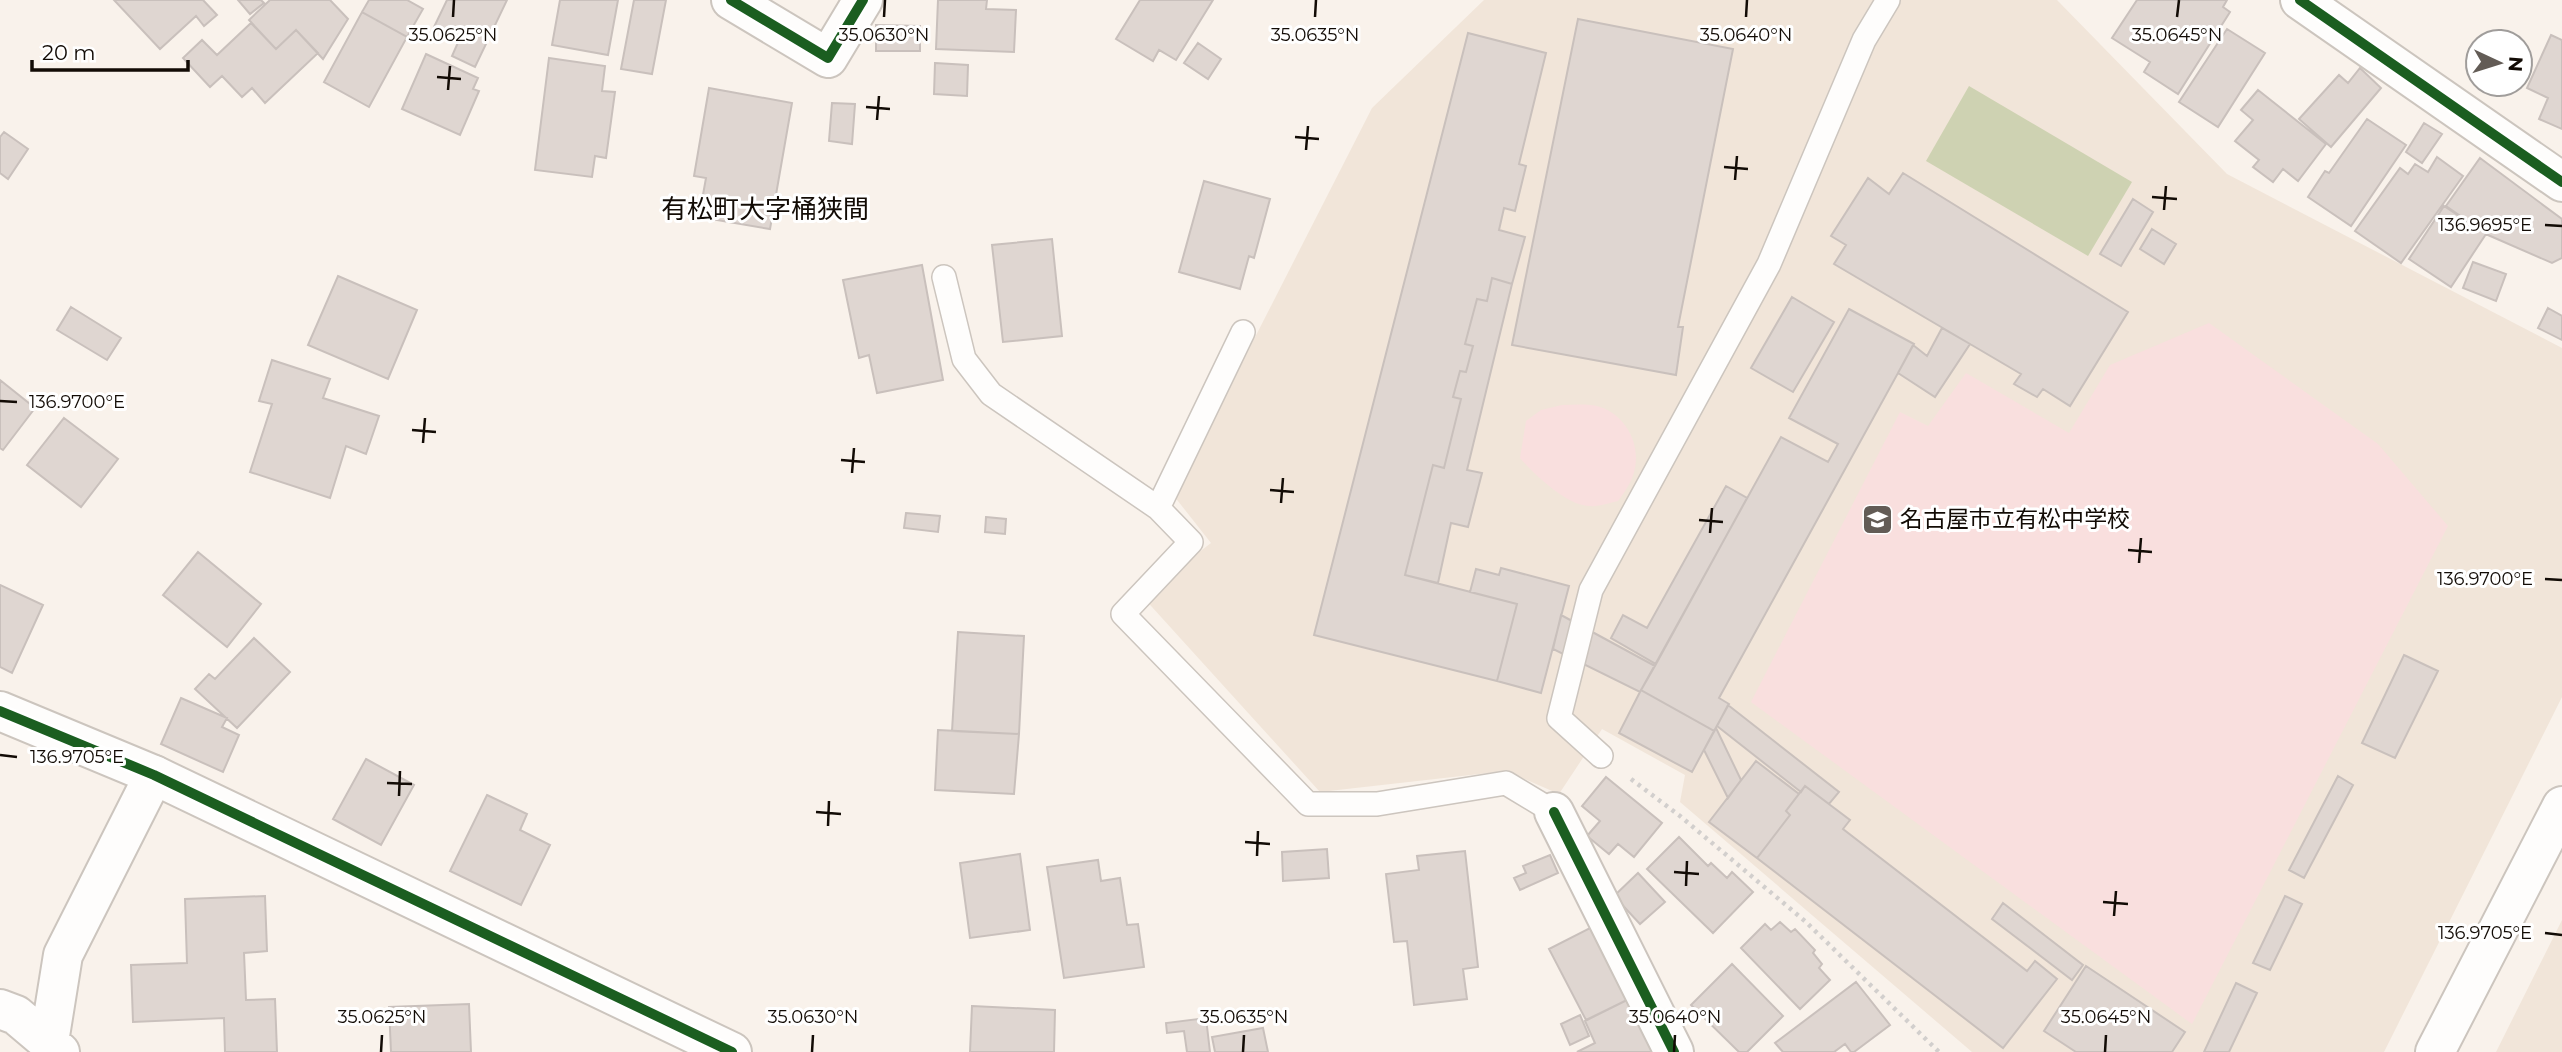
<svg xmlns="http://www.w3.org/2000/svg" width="2562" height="1052" viewBox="0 0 2562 1052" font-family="Montserrat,'Noto Sans JP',sans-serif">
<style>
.built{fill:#f1e5d9}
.green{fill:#f9dfde}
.water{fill:#ced2b2}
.building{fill:#dfd6d1;stroke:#c9c0bc;stroke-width:2}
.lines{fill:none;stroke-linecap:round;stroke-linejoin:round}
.service-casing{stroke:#ccc5be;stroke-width:26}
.minor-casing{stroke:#ccc5be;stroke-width:42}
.tertiary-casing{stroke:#ccc5be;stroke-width:42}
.trunk-casing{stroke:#ccc5be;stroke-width:42}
.path{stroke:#d2cfcd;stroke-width:4.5;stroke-dasharray:3.5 5;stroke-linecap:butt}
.service{stroke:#fefdfc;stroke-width:23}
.minor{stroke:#fefdfc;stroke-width:38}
.tertiary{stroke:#fefdfc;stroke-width:38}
.trunk{stroke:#fefdfc;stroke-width:38}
.cycleway-casing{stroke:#fff;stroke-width:15}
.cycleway{stroke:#1b5e20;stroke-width:10}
.ticks{fill:none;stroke:#120b05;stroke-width:2.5}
.labels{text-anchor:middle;stroke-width:6;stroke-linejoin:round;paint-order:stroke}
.poi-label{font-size:23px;fill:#120b05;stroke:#fff;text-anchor:start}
.quarter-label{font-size:26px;fill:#120b05;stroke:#fff}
.ticks-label{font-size:18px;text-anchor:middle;fill:#120b05;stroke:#fff;stroke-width:6;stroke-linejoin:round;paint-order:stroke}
</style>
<rect width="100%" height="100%" fill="#f9f2eb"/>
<path class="built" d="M1484 0H2057L2227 174 2562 348V697L2384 1052H1972L1680 802 1685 775 1602 729 1559 794 1506 771 1320 792 1142 596 1211 543 1174 496 1372 108Z
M2562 920V1052H2496Z"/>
<path class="green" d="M2209 323 2378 444 2448 526 2192 1024 1751 702 1900 412 1928 426 1966 373 2069 433 2110 365Z
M1562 405C1571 405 1581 404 1590 405 1619 407 1641 438 1635 468 1633 480 1625 492 1618 501 1609 503 1598 507 1589 506 1566 505 1534 474 1520 458L1526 421 1541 410Z"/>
<path class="water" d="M1969 86 2132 182 2088 256 1926 161Z"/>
<path class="building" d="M114 0H203L217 15 204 26 196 16 160 49Z
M238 0H261L264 3 250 14Z
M270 0H330L348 19 323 59 296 30 276 49 249 20Z
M369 0H407L423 9 407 37 362 12Z
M447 0H507L475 67 452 56 460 38 434 27Z
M560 0H618L608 55 552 45Z
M634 0H666L652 74 621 69Z
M938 0H987L986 9 1016 10 1014 52 936 49Z
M1140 0H1213L1176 60 1159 50 1153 61 1116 39Z
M2137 0H2227L2223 7 2230 12 2178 94 2144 72 2150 62 2112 38Z
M362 12 407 37 369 107 324 82Z
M1578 19 1733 49 1678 327H1683L1676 375 1512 345Z
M251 23 276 49 296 30 318 53 265 103 252 88 242 97 222 76 210 87 183 58 202 40 217 55Z
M876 25 920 26V51H876Z
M2227 29 2265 53 2218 127 2179 102Z
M1468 33 1546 53 1519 164 1526 166 1515 211 1504 208 1499 230 1525 237 1512 284 1492 278 1487 301 1477 299 1465 344 1473 346 1466 372 1460 371 1453 397 1461 399 1444 468 1433 465 1405 575 1517 604 1497 681 1314 635Z
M2551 35 2562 40V129L2539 119 2548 98 2527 88Z
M1198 43 1221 59 1208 79 1184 63Z
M426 54 478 78 473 89 479 91 460 135 402 109Z
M549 58 605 66 602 91 615 92 606 158 595 156 592 177 535 170Z
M935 63 968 65 967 96 934 94Z
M2360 68 2381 88 2331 147 2299 119 2339 75 2348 83Z
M709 88 792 103 770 229 699 217 706 178 694 176Z
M2258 90 2326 144 2298 181 2283 169 2273 182 2253 167 2259 160 2235 141 2253 120 2241 110Z
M832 103 855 104 852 144 829 141Z
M2367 119 2406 145 2351 226 2308 197 2325 171 2329 173Z
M2424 123 2442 134 2422 163 2406 152Z
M4 132 28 149 8 179 0 173V137Z
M2437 157 2463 176 2401 263 2355 231 2400 168 2408 174 2415 164 2428 172Z
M2480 158 2562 219V258L2552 263 2488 235 2446 206Z
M1903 173 2128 312 2070 406 2043 389 2037 397 2014 384 2021 374 1834 264 1846 245 1831 236 1868 178 1889 194Z
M1204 181 1270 199 1254 258 1249 256 1240 289 1179 272Z
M2133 199 2153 212 2121 266 2100 254Z
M2444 206 2486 234 2451 287 2409 259Z
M2152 229 2176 244 2164 264 2140 249Z
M1052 239 1062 336 1003 342 992 245Z
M2473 262 2506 274 2496 301 2463 288Z
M922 265 943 380 877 393 869 355 859 358 843 280Z
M338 276 417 310 388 379 308 345Z
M1492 278 1512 284 1467 470 1482 473 1468 527 1451 523 1438 583 1405 575 1433 465 1444 468 1461 399 1453 397 1460 371 1466 372 1473 346 1465 344 1477 299 1487 301Z
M1792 297 1834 322 1793 392 1751 368Z
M71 307 121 338 107 360 57 330Z
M2548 308 2562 316V340L2538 328Z
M1849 309 1914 344 1719 698 1729 704 1714 731 1641 690 1781 437 1828 462 1838 444 1789 418Z
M1942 328 1970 344 1935 397 1898 373 1913 345 1927 356Z
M272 360 330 379 323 398 379 416 366 454 346 446 330 498 250 472 272 404 259 401Z
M0 380 35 408 3 450 0 448Z
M64 418 118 459 81 507 27 465Z
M1726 486 1747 498 1656 664 1611 638 1623 615 1647 628Z
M906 513 940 516 938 532 904 528Z
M986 517 1006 519 1005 534 985 532Z
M198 552 261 604 227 647 163 595Z
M1501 568 1569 586 1541 693 1497 681 1517 604 1470 592 1476 569 1499 575Z
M0 585 43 605 12 673 0 667Z
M1561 615 1655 666 1640 692 1553 649Z
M958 632 1024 636 1019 734 952 731Z
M254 638 290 672 237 728 195 689 209 674 215 679Z
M2404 655 2438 671 2395 758 2362 743Z
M1641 690 1714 731 1692 772 1619 733Z
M181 698 227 718 222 727 239 735 223 772 161 744Z
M1728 705 1839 792 1829 804 1805 786 1801 792 1717 726Z
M1716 728 1741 780 1728 798 1704 750Z
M938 730 1019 734 1014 794 935 790Z
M366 759 414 785 381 845 333 819Z
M1756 761 1799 794 1786 811 1790 815 1757 858 1709 822Z
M2338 776 2353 785 2304 878 2289 870Z
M1606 777 1662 823 1634 857 1618 844 1609 854 1587 836 1600 821 1582 806Z
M1805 786 1850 820 1843 829 2027 971 2035 961 2057 979 2003 1048 1757 858 1790 815 1786 811Z
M487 795 527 814 520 830 550 845 521 905 450 871Z
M1679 837 1708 866 1711 863 1727 878 1732 872 1753 892 1713 933 1647 869Z
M1327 849 1329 878 1283 881 1282 852Z
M1465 851 1478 967 1463 969 1467 999 1414 1005 1407 941 1394 942 1386 874 1419 870 1417 856Z
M1020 854 1030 930 970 938 960 863Z
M1550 855 1558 873 1520 890 1514 878 1526 873 1523 866Z
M1098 860 1101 881 1120 878 1127 925 1138 924 1144 967 1064 978 1047 867Z
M1638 873 1665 902 1640 924 1614 896Z
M265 896 267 951 244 953 246 1000 275 999 277 1052H225L224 1018 133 1022 131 965 187 963 185 899Z
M2285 896 2302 904 2270 970 2253 963Z
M2003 903 2083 965 2072 980 1992 919Z
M1780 922 1791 932 1795 929 1815 950 1813 953 1822 964 1819 968 1830 980 1800 1009 1741 948 1765 924 1771 930Z
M1590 928 1627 1000 1586 1020 1549 949Z
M1732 964 1783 1016 1747 1052H1739L1691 1005Z
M2086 966 2185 1032 2172 1052H2076L2044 1031Z
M1856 982 1890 1025 1854 1052H1851L1845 1044 1834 1052H1783L1775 1043Z
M2236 983 2257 993 2229 1052H2204Z
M1627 1000 1654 1052H1577L1595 1043 1585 1021Z
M469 1004 471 1052H391L389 1007Z
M972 1006 1055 1010 1054 1052H970Z
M1580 1015 1589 1036 1570 1045 1561 1024Z
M1206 1018 1210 1052H1187L1184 1031 1167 1033 1166 1023Z
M1263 1028 1268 1052H1215L1212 1037Z"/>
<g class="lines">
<defs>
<path id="service" d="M944 277 964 359 991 394 1158 508 1191 542 1123 614 1308 804H1377L1506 783 1554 812
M1158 508 1243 332
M1601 756 1559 718 1591 590 1769 264 1864 40 1888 0"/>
<path id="minor" d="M731 0 828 58 863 0
M2300 0 2562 182
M1554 812 1674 1052
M0 1009 16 1015 60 1052
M50 1052 49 1042 63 955 154 775"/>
<path id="tertiary" d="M0 711 154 775 732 1052"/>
<path id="trunk" d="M2435 1052 2562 806"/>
</defs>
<use href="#service" class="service-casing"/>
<use href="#minor" class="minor-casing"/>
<use href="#tertiary" class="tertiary-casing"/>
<use href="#trunk" class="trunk-casing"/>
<path class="path" d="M1631 779 1680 816 1806 922 1939 1052"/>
<use href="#service" class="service"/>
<use href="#minor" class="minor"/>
<use href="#tertiary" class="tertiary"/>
<use href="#trunk" class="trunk"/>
<defs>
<path id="cycleway" d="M731 0 828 58 863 0
M2300 0 2562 182
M0 711 154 775 732 1052
M1554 812 1674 1052"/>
</defs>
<use href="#cycleway" class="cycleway-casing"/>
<use href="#cycleway" class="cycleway"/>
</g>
<path class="ticks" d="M453 17 454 0M884 17 885 0M1315 17 1316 0M1746 17 1747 0M2177 17 2179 0M437 77 461 79M448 90 450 66M866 107 890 109M877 120 879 96M1295 137 1319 139M1306 150 1308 126M1724 167 1748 169M1735 180 1737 156M2152 197 2177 199M2164 210 2166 186M2545 225 2562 226M0 401 17 402M412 430 436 432M423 443 425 418M841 460 865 462M852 473 854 448M1270 490 1294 492M1281 503 1283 478M1699 520 1723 522M1710 533 1712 508M2128 550 2152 552M2139 563 2141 538M2545 579 2562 580M0 755 17 757M387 783 412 784M399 796 400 771M816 812 841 814M828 826 829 801M1245 842 1270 844M1257 856 1258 831M1674 872 1699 874M1686 886 1687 861M2103 902 2128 904M2114 916 2116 891M2545 933 2562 935M381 1052 382 1035M812 1052 813 1035M1243 1052 1244 1035M1674 1052 1675 1035M2105 1052 2106 1035"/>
<defs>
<symbol id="school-square" viewBox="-11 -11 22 22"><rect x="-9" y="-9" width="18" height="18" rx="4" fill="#635c56" stroke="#fff"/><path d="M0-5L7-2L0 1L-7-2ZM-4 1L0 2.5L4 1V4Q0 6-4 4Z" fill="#fff"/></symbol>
</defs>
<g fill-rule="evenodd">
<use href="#school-square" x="1860" y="502" width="35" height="35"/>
</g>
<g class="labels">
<g class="poi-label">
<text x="1900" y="527">名古屋市立有松中学校</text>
</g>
<g class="quarter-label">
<text x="765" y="218">有松町大字桶狭間</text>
</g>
</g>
<g class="ticks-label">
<text x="453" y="41">35.0625°N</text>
<text x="884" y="41">35.0630°N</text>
<text x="1315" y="41">35.0635°N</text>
<text x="1746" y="41">35.0640°N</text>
<text x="2177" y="41">35.0645°N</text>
<text x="2485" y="231">136.9695°E</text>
<text x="77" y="408">136.9700°E</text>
<text x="2485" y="585">136.9700°E</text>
<text x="77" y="763">136.9705°E</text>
<text x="2485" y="939">136.9705°E</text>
<text x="382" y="1023">35.0625°N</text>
<text x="813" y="1023">35.0630°N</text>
<text x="1244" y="1023">35.0635°N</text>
<text x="1675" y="1023">35.0640°N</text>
<text x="2106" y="1023">35.0645°N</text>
</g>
<g transform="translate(2499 63) rotate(94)"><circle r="33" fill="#ffffff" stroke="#a09d9b" stroke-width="2"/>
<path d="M0-5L12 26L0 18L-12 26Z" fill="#635c56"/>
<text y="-10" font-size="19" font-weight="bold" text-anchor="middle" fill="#120b05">N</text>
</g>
<path d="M32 60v10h156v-10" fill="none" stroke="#120b05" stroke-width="3.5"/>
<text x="42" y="60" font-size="21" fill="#120b05" stroke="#ffffff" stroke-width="5" paint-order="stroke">20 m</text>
</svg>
